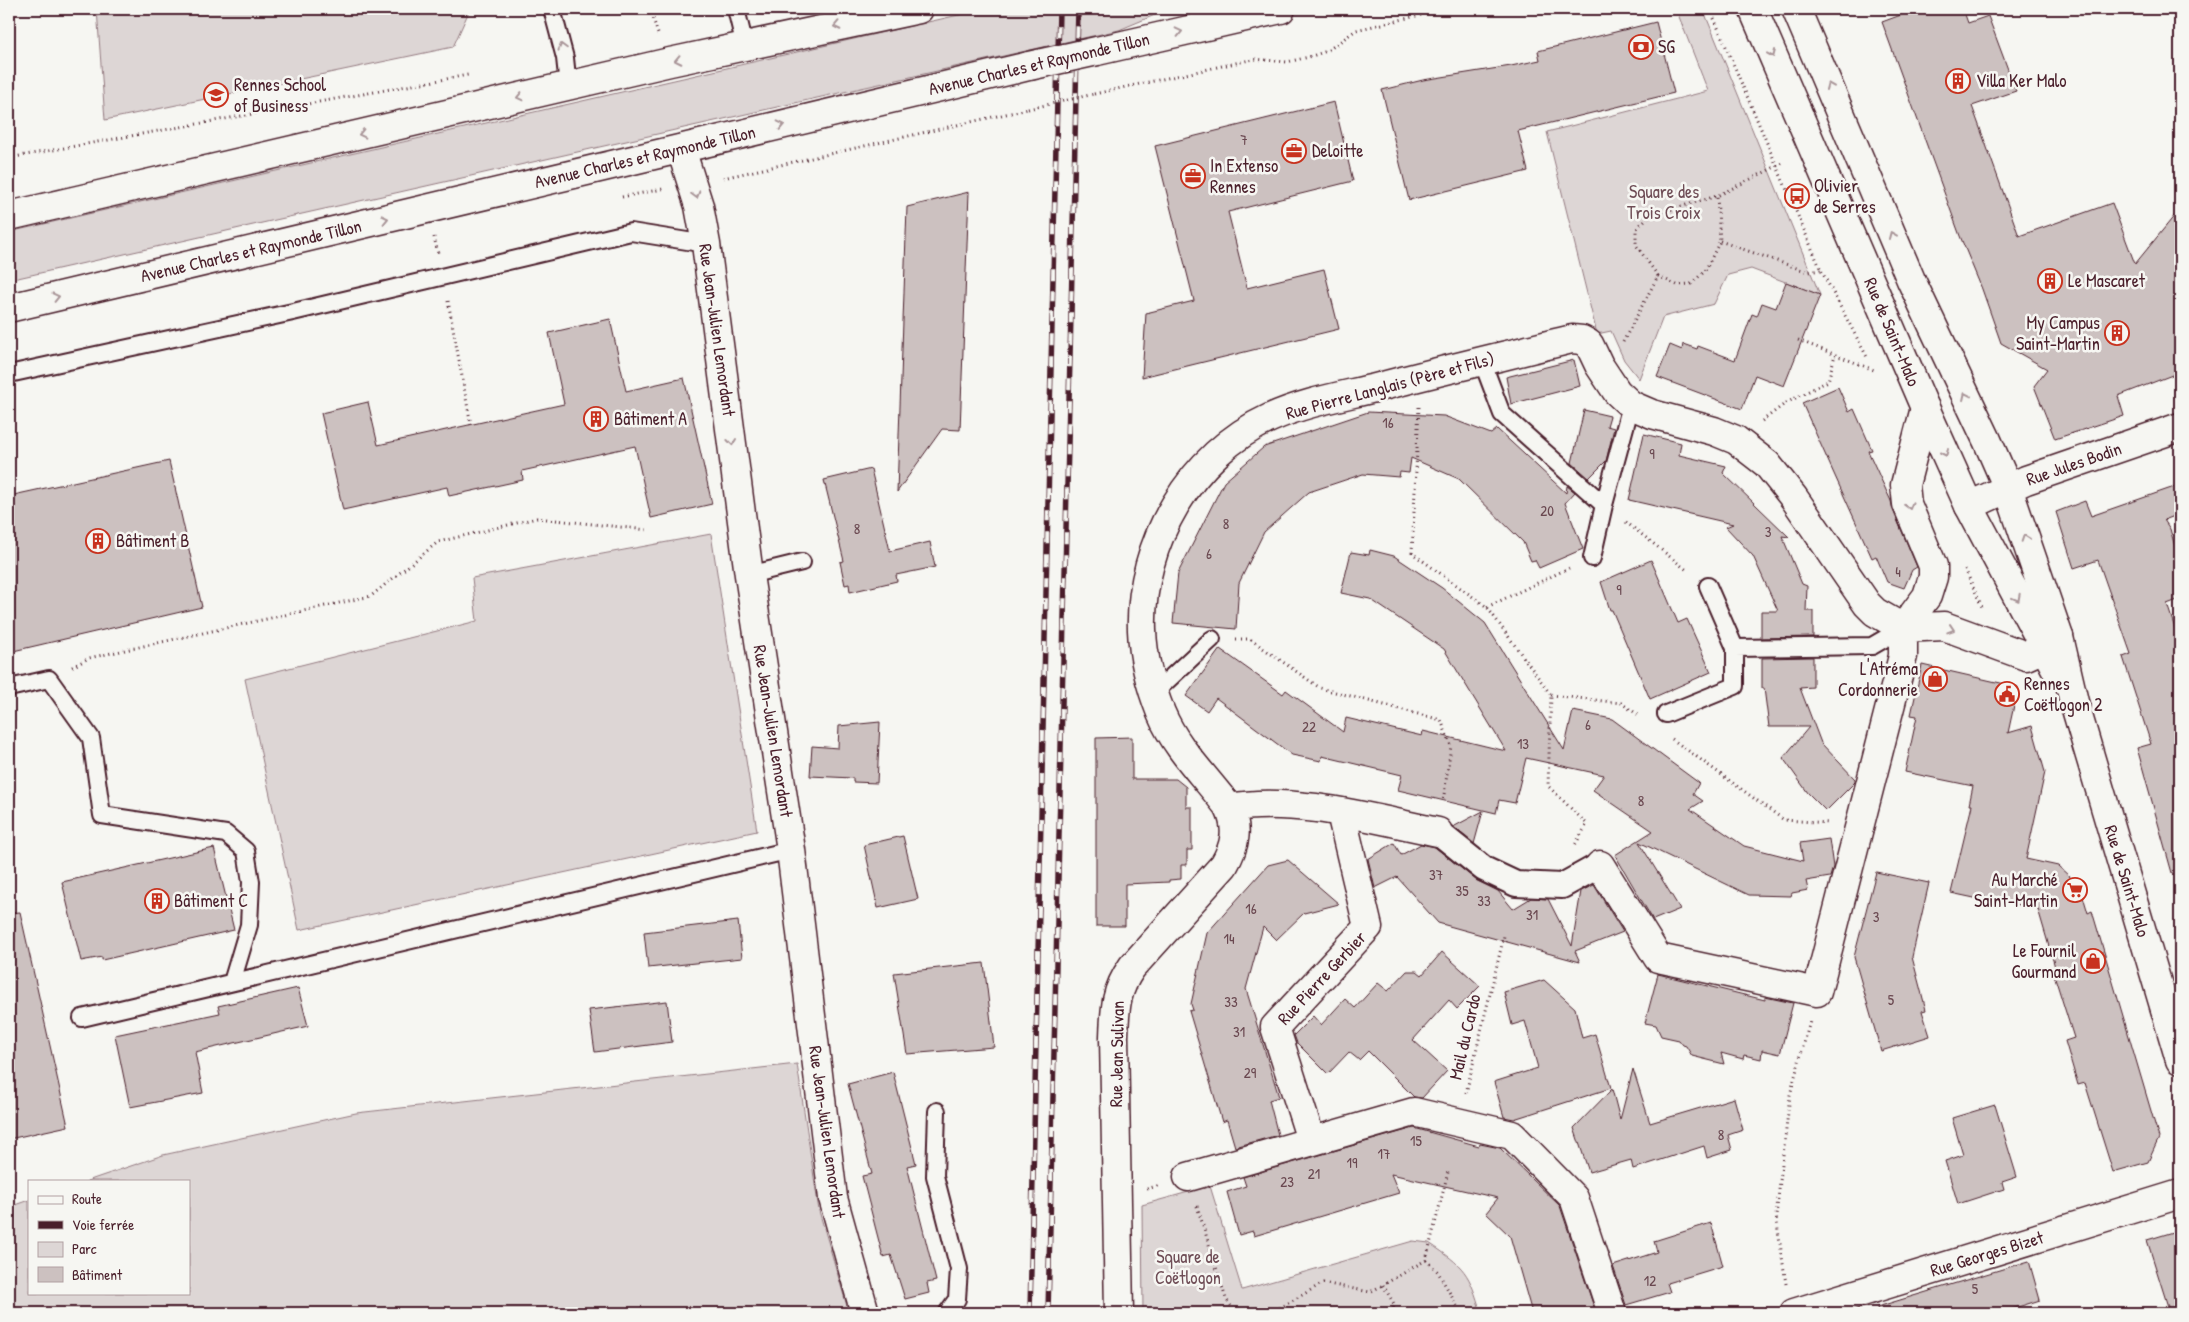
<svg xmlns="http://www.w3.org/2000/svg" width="2189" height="1322" viewBox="0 0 2189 1322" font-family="'Patrick Hand',sans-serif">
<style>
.green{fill:#ddd6d5;stroke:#947a80}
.building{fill:#ccc1c0;stroke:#4a1f2b}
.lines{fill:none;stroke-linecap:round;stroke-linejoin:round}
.service-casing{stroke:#4a1f2b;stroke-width:20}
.pedestrian-casing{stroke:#4a1f2b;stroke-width:28}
.minor-casing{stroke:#4a1f2b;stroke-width:31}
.primary-casing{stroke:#4a1f2b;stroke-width:31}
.path{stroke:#4a1f2b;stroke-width:3;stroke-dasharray:1 4;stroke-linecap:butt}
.service{stroke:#f6f6f2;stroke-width:16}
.pedestrian{stroke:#f6f6f2;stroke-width:24}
.minor{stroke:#f6f6f2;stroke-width:28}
.primary{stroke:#f6f6f2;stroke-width:28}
.rail-casing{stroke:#4a1f2b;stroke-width:5.5}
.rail{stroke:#f6f6f2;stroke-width:4;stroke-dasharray:11;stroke-linecap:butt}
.primary-bridge-casing{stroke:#4a1f2b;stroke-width:31;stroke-linecap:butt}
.path-bridge{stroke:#4a1f2b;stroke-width:3;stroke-dasharray:1 4;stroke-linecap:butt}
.primary-bridge{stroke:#f6f6f2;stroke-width:28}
.oneway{stroke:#a99598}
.labels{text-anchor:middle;stroke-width:5;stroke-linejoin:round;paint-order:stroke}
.number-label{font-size:15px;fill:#6a4850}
.poi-label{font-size:18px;fill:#4a1f2b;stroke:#f6f6f2;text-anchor:start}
.street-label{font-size:18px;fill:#4a1f2b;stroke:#f6f6f2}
.park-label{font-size:18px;fill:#6f4d56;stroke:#f6f6f2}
</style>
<rect width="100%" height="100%" fill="#f6f6f2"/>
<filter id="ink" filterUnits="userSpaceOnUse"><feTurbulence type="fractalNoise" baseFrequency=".02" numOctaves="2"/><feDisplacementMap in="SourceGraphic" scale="10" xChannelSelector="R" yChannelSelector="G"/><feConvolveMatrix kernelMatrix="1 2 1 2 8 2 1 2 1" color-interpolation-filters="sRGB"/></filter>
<g filter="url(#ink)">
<path class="green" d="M97 9H470L453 47 105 120Z
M985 9H1169L1119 30 9 280V232Z
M1676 9H1703L1820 295 1751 269 1728 275 1714 304 1663 317 1639 379 1624 360 1611 331 1597 334 1547 132 1708 91Z
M711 534 757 831 299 930 245 679 477 621 472 578Z
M797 1064 819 1211 849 1313H9V1207L29 1200V1293H189V1181H87L163 1155 356 1113Z
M1210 1186 1242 1290 1413 1241 1429 1243C1465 1267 1469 1272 1481 1313H1143L1142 1205Z"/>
<path class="building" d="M1917 9H1963L1968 23 1988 16 2016 91 1972 106 2019 236 2112 203 2135 264 2180 209V372L2118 396 2124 416 2055 439 2034 386 2047 369 2001 343 1982 289 1960 236 1882 22Z
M1656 22 1674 93 1518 131 1528 171 1409 200 1382 90 1423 80 1511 66 1540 60 1538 51Z
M1334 102 1353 181 1228 212 1247 288 1324 269 1339 329 1142 377 1146 313 1194 301 1155 146Z
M969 192 960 430 942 429 897 492 907 207Z
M1786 282 1820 295 1784 386 1755 375 1742 409 1657 377 1670 345 1682 350 1683 344 1697 349 1698 346 1735 360 1752 314 1757 316 1762 303 1776 308Z
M610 319 626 391 684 378 712 504 651 518 635 446 522 471 523 480 449 496 447 487 343 510 321 413 368 402 378 445 564 404 549 333Z
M1574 360 1580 386 1511 404 1506 377Z
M1838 387 1849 412 1854 409 1872 450 1868 451 1891 501 1893 510 1917 567 1912 570 1904 588 1887 582 1876 556 1872 558 1802 403Z
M1584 410 1610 416 1607 426 1614 428 1606 461 1589 478 1572 463Z
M1368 412 1444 416 1491 434 1497 429 1566 493 1567 486 1575 492 1565 503 1583 549 1539 568 1535 560 1531 561 1523 542 1459 479 1411 458 1409 473 1400 472 1399 477 1363 474 1309 492 1264 532 1239 583 1236 629 1173 623 1178 573 1224 482 1264 447Z
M1644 434 1681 443 1679 455 1726 466 1723 473 1789 537 1782 536 1802 584 1807 586 1806 611H1813V637L1761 638V611H1778L1753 556 1726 527 1733 524 1629 500Z
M169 461 202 607 9 652V496Z
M871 469 890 551 930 542 935 567 896 575 897 581 850 592 849 584 845 585 840 562 844 561 824 480Z
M2180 485V514L2164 520 2170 529 2180 564V599L2167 604 2180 644V872L2172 873 2137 748 2151 744 2123 657 2131 654 2098 560 2074 568 2056 512 2085 501 2091 516Z
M1370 550 1394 556 1442 588 1485 623 1564 750 1573 711 1612 719 1699 783 1693 794 1703 801 1690 809 1744 846 1803 861 1800 843 1829 839 1833 867 1830 877 1806 881 1808 890 1792 893 1791 896 1749 895 1639 842 1680 909 1653 920 1615 855 1653 831 1593 790 1604 775 1526 758 1515 803 1499 800 1496 813 1398 790 1402 775 1322 756 1321 761 1292 755 1216 698 1207 711 1186 696 1220 649 1283 694 1286 690 1343 732 1346 718 1422 736 1423 731 1506 751 1444 649 1370 599 1341 593 1351 552 1369 555Z
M1651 560 1678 623 1687 619 1711 672 1650 699 1612 610H1610L1601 582Z
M1813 657V687L1800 688 1821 743 1855 779V782L1826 811 1808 793 1783 758 1809 727H1769L1764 688H1762V658Z
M1922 665 2018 687 2008 733 2032 726 2045 772 2026 859 2058 866 2080 886 2088 913 2092 911 2159 1138 2148 1162 2113 1172 2085 1083 2078 1085 2065 1041 2074 1038 2052 968 2055 967 2038 909 1979 896V899L1951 893 1972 805H1969L1973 786 1905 772 1917 716 1911 715Z
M880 722 877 783 853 782V778L810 776 812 746 838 748 839 726Z
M1132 737V779H1176L1186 787V807H1192V850H1187V865H1181V879L1169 880V882L1125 884V926H1096V738Z
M1483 811 1474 844 1453 827Z
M903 836 918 899 878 908 864 845Z
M1394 843 1401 855 1421 844 1435 847 1476 880 1498 891 1513 909 1531 898 1548 899 1572 946 1581 891 1594 885 1623 932 1575 951 1580 962 1438 923 1397 877 1375 888 1368 859Z
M214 848 234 930 102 960V957L81 961 62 882Z
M1288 860 1339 904 1304 913 1276 940 1263 927 1246 989 1279 1097 1269 1100 1278 1135 1235 1147 1227 1120 1222 1122 1189 1011 1193 1010 1191 1004 1207 933 1268 865Z
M1876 872 1929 883 1912 957 1926 1010 1922 1011 1930 1036 1881 1051 1854 957Z
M20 912 68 1126 9 1139V913Z
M738 921 742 958 648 968 644 932Z
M1442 952 1480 986 1457 1009 1449 1000 1413 1040 1447 1071 1422 1098 1414 1097 1368 1051 1359 1060 1349 1052 1328 1074 1297 1043 1294 1035 1313 1016 1321 1025 1345 999 1355 1008 1378 983 1388 991 1407 971H1417L1422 975Z
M984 963 994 1047 907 1054 894 973Z
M1658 974 1765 1000V997L1793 1003 1780 1054 1762 1050 1761 1059 1744 1055 1743 1059 1721 1053 1724 1064 1692 1056 1686 1046 1683 1045 1679 1040 1661 1036 1656 1025 1645 1023Z
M1544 980 1575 1008 1582 1038 1595 1034 1611 1088 1514 1119 1504 1117 1494 1082 1538 1068 1525 1021 1512 1025 1504 992Z
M298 988 308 1026 195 1052 203 1093 130 1107 115 1035 220 1013 218 1006Z
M667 1001 672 1042 595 1052 589 1010Z
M1633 1069 1650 1123 1734 1098 1743 1130 1728 1135 1732 1150 1707 1158 1704 1146 1633 1169 1631 1160 1589 1172 1574 1128 1612 1089 1620 1120Z
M893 1072 916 1164 907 1166 936 1281 927 1283 929 1293 905 1299 891 1255 883 1257 862 1176 872 1174 848 1084Z
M1995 1105 2017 1177 2002 1182 2004 1189 1958 1204 1945 1161 1963 1155 1952 1118Z
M1414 1128 1479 1146 1480 1144 1500 1148 1560 1206 1596 1313H1532L1510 1236 1486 1213 1498 1198 1391 1174 1399 1193 1254 1236 1253 1231 1239 1235 1227 1192 1246 1186 1243 1177Z
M1711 1223 1723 1266 1667 1283 1670 1292 1626 1305 1613 1266 1657 1252 1654 1241Z
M2180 1230V1313H2170L2147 1240Z
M2029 1261 2040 1300 1999 1313H1878L1877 1307Z"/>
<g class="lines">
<defs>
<path id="service" d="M552 9 565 58 568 86
M736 9 745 46
M1482 361 1502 414 1604 505
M9 374 293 312 631 232 706 244
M1592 558 1604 505 1631 405
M749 575 802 562
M1735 648 1872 646 1903 628
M9 688 49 679 91 738 102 815 226 834 246 851 251 882 249 925 232 982
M1154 693 1212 639
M1666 714 1735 686V648L1708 586
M82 1018 791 850
M937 1111 935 1176 959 1269 957 1299 947 1313"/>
<path id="pedestrian" d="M1438 832 1484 869 1516 884 1562 886 1600 865"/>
<path id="minor" d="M681 149 699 206 706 244 749 575 791 850 833 1198 865 1313
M1969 506 2026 480 2180 427
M1903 628 1944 626 2026 656 2044 648 2059 637
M1229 808C1293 796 1374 819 1438 832
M1600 865 1658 958 1817 992 1903 656V628L1927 596 1933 577V566L1907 504 1905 485 1925 408
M1311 1140 1275 1027 1368 927 1341 813
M1188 1177 1414 1112 1512 1135 1574 1198 1612 1313
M1119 1313 1114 1037C1115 1009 1115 991 1132 967L1224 865C1235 846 1239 829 1229 808 1206 777 1176 749 1161 713 1151 688 1143 657 1142 630 1139 543 1191 454 1270 418 1305 402 1343 396 1379 387 1443 370 1508 355 1572 339L1582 340 1589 344 1599 365 1617 392 1631 405 1652 414 1714 431 1736 440 1767 464 1794 498 1867 604 1875 612 1903 628
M1794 1313 2180 1194"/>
<path id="primary" d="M1753 9 1925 408 1969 506 2059 675
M1796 9 1911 280 1987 440 2008 488 2059 637 2074 702 2180 1060
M1097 51 1281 9
M9 216 670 62 919 9
M9 308 1029 66"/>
</defs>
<use href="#service" class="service-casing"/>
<use href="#pedestrian" class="pedestrian-casing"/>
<use href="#minor" class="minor-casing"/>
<use href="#primary" class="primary-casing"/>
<path class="path" d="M650 9 658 34
M1710 9 1821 270 1867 357
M1094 94 1254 59 1287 62 1309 57 1327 51 1356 30 1447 9
M9 158 468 75
M723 178 1028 109
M622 197 663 189
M434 237 438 253
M1720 241 1808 272 1821 270
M1658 276 1677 285 1691 284 1705 271 1720 241 1717 196
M448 301 471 425
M1798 340 1874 370
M1623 342 1658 276 1636 245V229L1649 216 1717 196 1785 162
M1419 407 1412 553 1487 607 1551 695 1548 786 1587 824 1575 845
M1762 421 1786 403 1828 381 1835 355
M1626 522 1688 571
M1965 569 1982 607
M1487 607 1569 568
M1236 639H1250L1320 688 1441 720 1451 746 1443 802
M72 667 89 658 371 596 438 542 537 518 648 530
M1551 695 1621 703 1640 716
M1672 739 1784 820 1829 823
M1466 1093 1504 936
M1147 1189 1160 1185
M1197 1206 1226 1299 1236 1313
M1426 1260 1438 1272 1461 1313
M1786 1284 1776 1216 1790 1095 1810 1021
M1271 1313 1323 1283 1370 1292 1383 1285
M1393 1313 1394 1304 1383 1285 1426 1260 1448 1172"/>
<use href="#service" class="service"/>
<use href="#pedestrian" class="pedestrian"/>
<use href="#minor" class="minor"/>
<use href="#primary" class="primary"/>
<defs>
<path id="rail" d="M1030 1313 1059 9
M1048 1313 1078 9"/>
</defs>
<use href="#rail" class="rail-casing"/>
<use href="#rail" class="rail"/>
<defs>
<path id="primary-bridge" d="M1029 66 1097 51"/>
</defs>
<use href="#primary-bridge" class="primary-bridge-casing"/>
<path class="path-bridge" d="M1028 109 1094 94"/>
<use href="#primary-bridge" class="primary-bridge"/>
</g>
<defs><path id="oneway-chevron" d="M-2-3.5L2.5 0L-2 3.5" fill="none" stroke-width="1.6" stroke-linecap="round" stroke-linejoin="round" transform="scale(1.25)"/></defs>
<g class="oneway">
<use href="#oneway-chevron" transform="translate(837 26) rotate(168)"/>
<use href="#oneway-chevron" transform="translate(1179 32) rotate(-13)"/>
<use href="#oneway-chevron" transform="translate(562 47) rotate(-106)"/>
<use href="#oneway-chevron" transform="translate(1772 54) rotate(67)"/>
<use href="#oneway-chevron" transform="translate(678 60) rotate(168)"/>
<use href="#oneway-chevron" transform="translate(1829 86) rotate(-113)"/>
<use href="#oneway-chevron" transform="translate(520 97) rotate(167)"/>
<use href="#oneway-chevron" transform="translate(781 125) rotate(-13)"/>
<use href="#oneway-chevron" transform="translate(362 134) rotate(167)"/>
<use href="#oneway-chevron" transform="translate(696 195) rotate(74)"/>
<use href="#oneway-chevron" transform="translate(385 219) rotate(-13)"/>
<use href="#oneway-chevron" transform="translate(1892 235) rotate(-113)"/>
<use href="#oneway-chevron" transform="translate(56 297) rotate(-13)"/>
<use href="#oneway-chevron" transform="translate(1966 396) rotate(-115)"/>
<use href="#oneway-chevron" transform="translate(732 442) rotate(83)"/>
<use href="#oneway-chevron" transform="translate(1945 453) rotate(66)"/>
<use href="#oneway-chevron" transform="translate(1909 506) rotate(74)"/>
<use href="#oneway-chevron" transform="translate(2025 538) rotate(-109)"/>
<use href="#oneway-chevron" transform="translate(2017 598) rotate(62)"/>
<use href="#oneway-chevron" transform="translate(1951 629) rotate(18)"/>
</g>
</g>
<defs>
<symbol id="bank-ring" viewBox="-11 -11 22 22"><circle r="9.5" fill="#f6f6f2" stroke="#c8321e" stroke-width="1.5"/><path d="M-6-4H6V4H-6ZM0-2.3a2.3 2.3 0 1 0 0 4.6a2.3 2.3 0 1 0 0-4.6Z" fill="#c8321e"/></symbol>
<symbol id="building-ring" viewBox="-11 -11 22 22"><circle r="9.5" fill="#f6f6f2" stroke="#c8321e" stroke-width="1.5"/><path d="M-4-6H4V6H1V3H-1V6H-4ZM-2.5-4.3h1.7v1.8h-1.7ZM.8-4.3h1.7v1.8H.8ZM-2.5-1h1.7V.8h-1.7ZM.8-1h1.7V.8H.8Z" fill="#c8321e"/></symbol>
<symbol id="university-ring" viewBox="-11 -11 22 22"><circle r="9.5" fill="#f6f6f2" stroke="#c8321e" stroke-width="1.5"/><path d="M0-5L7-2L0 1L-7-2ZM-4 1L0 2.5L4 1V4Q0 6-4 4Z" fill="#c8321e"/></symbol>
<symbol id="office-ring" viewBox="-11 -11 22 22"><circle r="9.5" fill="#f6f6f2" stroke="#c8321e" stroke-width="1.5"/><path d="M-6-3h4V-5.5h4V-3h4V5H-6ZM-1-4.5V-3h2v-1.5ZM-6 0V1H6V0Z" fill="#c8321e"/></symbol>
<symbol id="bus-ring" viewBox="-11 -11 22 22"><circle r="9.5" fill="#f6f6f2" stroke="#c8321e" stroke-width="1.5"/><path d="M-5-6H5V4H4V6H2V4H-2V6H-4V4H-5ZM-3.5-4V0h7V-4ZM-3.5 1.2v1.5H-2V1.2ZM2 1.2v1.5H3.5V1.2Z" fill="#c8321e"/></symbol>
<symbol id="shop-ring" viewBox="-11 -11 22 22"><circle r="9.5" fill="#f6f6f2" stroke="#c8321e" stroke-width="1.5"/><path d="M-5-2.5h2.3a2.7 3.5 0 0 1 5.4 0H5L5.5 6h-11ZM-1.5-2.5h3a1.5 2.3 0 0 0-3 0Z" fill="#c8321e"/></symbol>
<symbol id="civic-ring" viewBox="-11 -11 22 22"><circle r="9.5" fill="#f6f6f2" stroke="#c8321e" stroke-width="1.5"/><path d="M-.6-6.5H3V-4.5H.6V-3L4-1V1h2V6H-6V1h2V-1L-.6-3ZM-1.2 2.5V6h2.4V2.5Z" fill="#c8321e"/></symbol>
<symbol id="supermarket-ring" viewBox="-11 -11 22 22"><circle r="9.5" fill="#f6f6f2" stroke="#c8321e" stroke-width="1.5"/><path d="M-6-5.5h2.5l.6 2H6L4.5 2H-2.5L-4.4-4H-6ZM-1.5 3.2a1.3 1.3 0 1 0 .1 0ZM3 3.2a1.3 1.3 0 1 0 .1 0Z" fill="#c8321e"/></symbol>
</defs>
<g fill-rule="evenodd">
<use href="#bank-ring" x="1627" y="33" width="28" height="28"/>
<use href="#building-ring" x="1944" y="67" width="28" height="28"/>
<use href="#university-ring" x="202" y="81" width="28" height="28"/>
<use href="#office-ring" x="1280" y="137" width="28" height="28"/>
<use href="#office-ring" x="1179" y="162" width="28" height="28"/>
<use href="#bus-ring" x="1783" y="182" width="28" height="28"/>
<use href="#building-ring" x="2036" y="267" width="28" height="28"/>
<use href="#building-ring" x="2103" y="319" width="28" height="28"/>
<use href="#building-ring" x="582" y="405" width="28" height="28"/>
<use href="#building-ring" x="84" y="527" width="28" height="28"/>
<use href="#shop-ring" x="1921" y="665" width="28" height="28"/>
<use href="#civic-ring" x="1993" y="680" width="28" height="28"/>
<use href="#supermarket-ring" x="2061" y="876" width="28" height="28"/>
<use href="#building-ring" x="143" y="887" width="28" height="28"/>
<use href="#shop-ring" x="2079" y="947" width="28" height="28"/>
</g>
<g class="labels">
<g class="number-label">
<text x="1244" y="145">7</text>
<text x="1388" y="428">16</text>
<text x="1652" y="459">9</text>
<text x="1547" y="516">20</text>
<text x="1226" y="529">8</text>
<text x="857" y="534">8</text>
<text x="1768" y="537">3</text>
<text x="1209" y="559">6</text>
<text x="1898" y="577">4</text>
<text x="1619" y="595">9</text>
<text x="1588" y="730">6</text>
<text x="1309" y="732">22</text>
<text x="1523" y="749">13</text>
<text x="1641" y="806">8</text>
<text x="1436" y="880">37</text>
<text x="1462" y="896">35</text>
<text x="1484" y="906">33</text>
<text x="1251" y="914">16</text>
<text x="1532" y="920">31</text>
<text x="1876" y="922">3</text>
<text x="1229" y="944">14</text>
<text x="1891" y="1005">5</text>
<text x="1231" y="1007">33</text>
<text x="1239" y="1037">31</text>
<text x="1250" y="1078">29</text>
<text x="1721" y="1140">8</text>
<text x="1416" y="1146">15</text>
<text x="1384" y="1159">17</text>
<text x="1352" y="1168">19</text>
<text x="1314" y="1179">21</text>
<text x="1287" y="1187">23</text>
<text x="1650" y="1286">12</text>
<text x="1975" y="1294">5</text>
</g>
<g class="poi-label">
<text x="1658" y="53">SG</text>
<text x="1976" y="87">Villa Ker Malo</text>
<text x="234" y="91">Rennes School<tspan x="234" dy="21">of Business</tspan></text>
<text x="1312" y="157">Deloitte</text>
<text x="1210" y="172">In Extenso<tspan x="1210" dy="21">Rennes</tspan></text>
<text x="1814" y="192">Olivier<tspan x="1814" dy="21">de Serres</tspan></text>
<text x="2068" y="287">Le Mascaret</text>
<text x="2100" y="329" text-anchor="end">My Campus<tspan x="2100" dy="21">Saint-Martin</tspan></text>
<text x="614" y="425">Bâtiment A</text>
<text x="116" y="547">Bâtiment B</text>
<text x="1918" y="675" text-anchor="end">L'Atréma<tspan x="1918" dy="21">Cordonnerie</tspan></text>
<text x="2024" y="690">Rennes<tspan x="2024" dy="21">Coëtlogon 2</tspan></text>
<text x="2058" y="886" text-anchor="end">Au Marché<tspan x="2058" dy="21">Saint-Martin</tspan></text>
<text x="174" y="907">Bâtiment C</text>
<text x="2076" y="957" text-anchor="end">Le Fournil<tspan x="2076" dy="21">Gourmand</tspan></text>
</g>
<g class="street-label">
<text transform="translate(1039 64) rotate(-13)" y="6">Avenue Charles et Raymonde Tillon</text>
<text transform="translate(645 157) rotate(-13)" y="6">Avenue Charles et Raymonde Tillon</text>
<text transform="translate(251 251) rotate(-13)" y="6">Avenue Charles et Raymonde Tillon</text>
<text transform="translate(717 330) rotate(82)" y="6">Rue Jean-Julien Lemordant</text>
<text transform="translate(1892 332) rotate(67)" y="6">Rue de Saint-Malo</text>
<text transform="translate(1390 386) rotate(-15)" y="6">Rue Pierre Langlais (Père et Fils)</text>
<text transform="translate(2074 464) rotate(-19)" y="6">Rue Jules Bodin</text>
<text transform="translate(773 731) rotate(81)" y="6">Rue Jean-Julien Lemordant</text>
<text transform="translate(2127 881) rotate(73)" y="6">Rue de Saint-Malo</text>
<text transform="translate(1322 978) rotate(-47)" y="6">Rue Pierre Gerbier</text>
<text transform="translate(1465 1037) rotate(-77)" y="6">Mail du Cardo</text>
<text transform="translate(1117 1054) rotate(-89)" y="6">Rue Jean Sulivan</text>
<text transform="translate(827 1132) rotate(82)" y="6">Rue Jean-Julien Lemordant</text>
<text transform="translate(1987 1254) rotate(-17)" y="6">Rue Georges Bizet</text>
</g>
<g class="park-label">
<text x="1664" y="198">Square des<tspan x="1664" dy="21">Trois Croix</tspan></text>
<text x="1188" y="1263">Square de<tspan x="1188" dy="21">Coëtlogon</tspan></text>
</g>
</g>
<rect width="2189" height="1322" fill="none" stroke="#f6f6f2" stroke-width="30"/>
<rect x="15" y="15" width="2159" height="1292" fill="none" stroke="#4a1f2b" stroke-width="2" filter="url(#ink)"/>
<rect x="28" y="1180" width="162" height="115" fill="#f6f6f2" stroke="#b1a0a2"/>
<rect x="38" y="1196" width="25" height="8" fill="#f6f6f2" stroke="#b1a0a2"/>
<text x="72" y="1204" font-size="15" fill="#4a1f2b">Route</text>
<rect x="38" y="1221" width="25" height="8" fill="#4a1f2b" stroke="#b1a0a2"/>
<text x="72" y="1230" font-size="15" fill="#4a1f2b">Voie ferrée</text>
<rect x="38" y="1242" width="25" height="15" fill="#ddd6d5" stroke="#b1a0a2"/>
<text x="72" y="1254" font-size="15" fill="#4a1f2b">Parc</text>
<rect x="38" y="1267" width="25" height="15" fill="#ccc1c0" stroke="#b1a0a2"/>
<text x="72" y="1280" font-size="15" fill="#4a1f2b">Bâtiment</text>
</svg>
